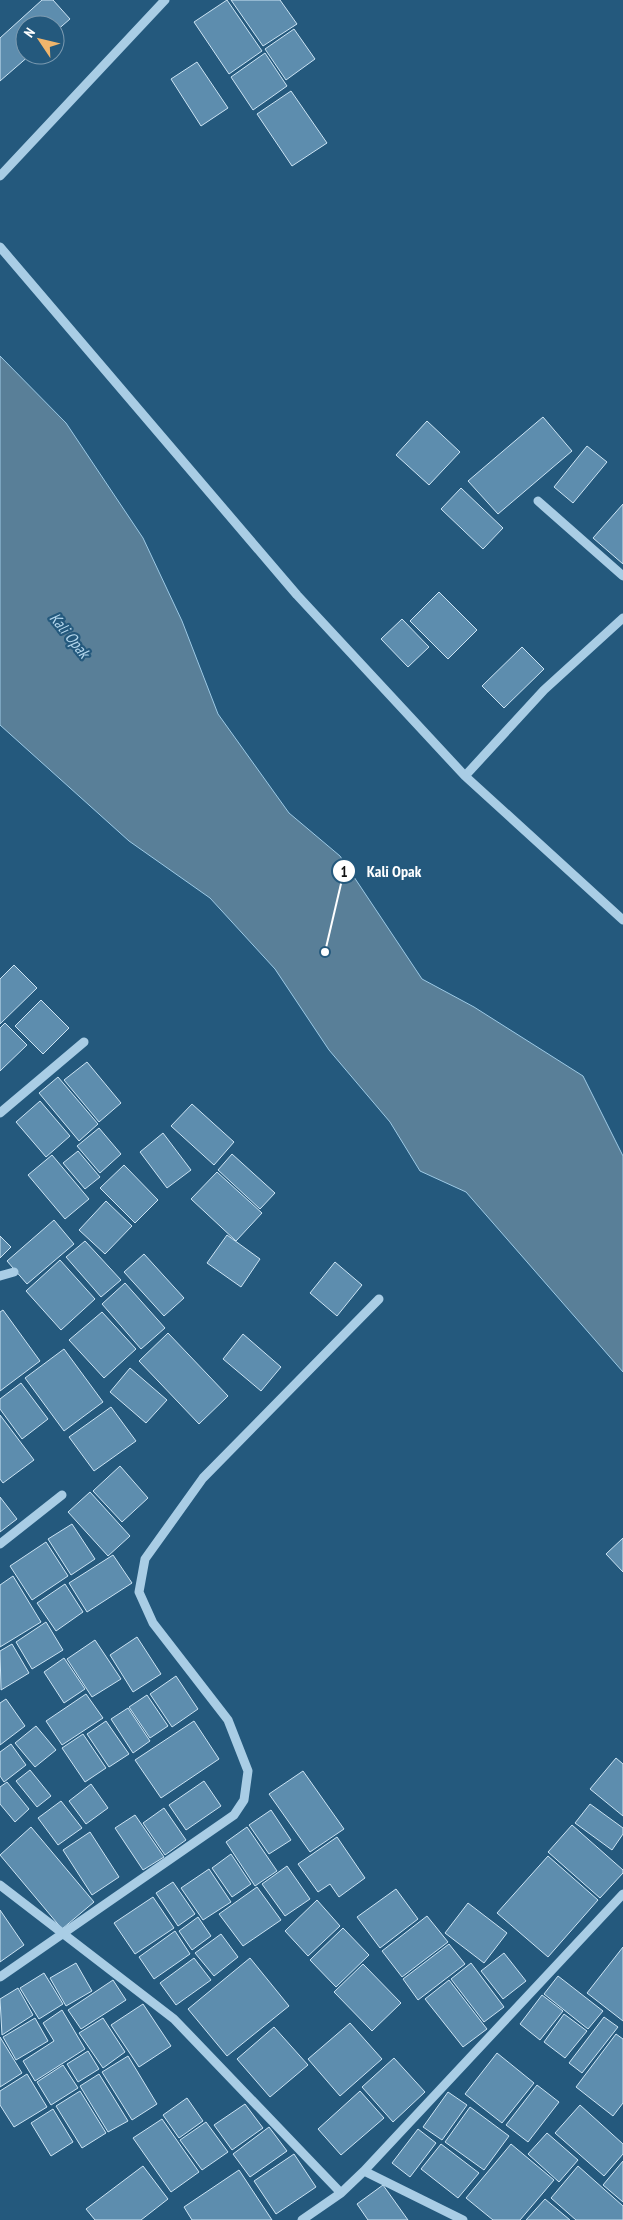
<svg xmlns="http://www.w3.org/2000/svg" width="623" height="2220" viewBox="0 0 623 2220" font-family="'PT Sans Narrow',sans-serif">
<style>
.water{fill:#597f98;stroke:#9dcae6}
.building{fill:#5d8dae;stroke:#cce4f4}
.lines{fill:none;stroke-linecap:round;stroke-linejoin:round}
.minor{stroke:#a9cde5;stroke-width:9}
.labels{text-anchor:middle;stroke-width:4.5;stroke-linejoin:round;paint-order:stroke}
.water-label{font-size:16px;font-style:italic;fill:#b4d7ed;stroke:#24597d}
.leader{fill:none;stroke:#fff;stroke-width:2}
.callout-dot{fill:#fff;stroke:#24597d;stroke-width:2}
.mark-label{font-size:15px;text-anchor:middle;font-weight:bold;fill:#111}
.callout-label{font-size:16px;text-anchor:middle;font-weight:bold;fill:#fff;stroke:#24597d;stroke-width:4.5;stroke-linejoin:round;paint-order:stroke}
</style>
<rect width="100%" height="100%" fill="#24597d"/>
<path class="water" d="M0 356 66 423 143 538 182 621 218 714 289 813 340 856 422 979 474 1007 583 1076 623 1156V1372L466 1192 420 1171 390 1122 329 1050 275 969 210 898 129 841 0 725Z"/>
<path class="building" d="M42 0H53L70 19 55 32V25H25V55H30L0 81V38Z
M227 0 262 51 229 74 194 22Z
M231 0H280L297 24 263 46Z
M294 29 315 59 286 80 265 49Z
M265 53 287 86 253 110 231 77Z
M197 62 228 108 201 126 171 79Z
M291 91 327 143 292 166 257 114Z
M543 417 572 451 498 514 468 481Z
M427 421 460 452 429 485 396 455Z
M587 446 607 462 573 503 554 487Z
M461 488 503 528 483 549 441 509Z
M623 504V564L593 538Z
M439 592 477 630 448 659 410 621Z
M402 619 429 647 408 667 381 639Z
M522 647 544 669 504 708 482 686Z
M14 965 37 988 0 1024V979Z
M41 1000 69 1028 43 1054 15 1026Z
M5 1023 27 1045 0 1071V1028Z
M87 1062 121 1103 99 1122 64 1080Z
M58 1077 98 1124 79 1141 39 1093Z
M40 1101 70 1136 46 1157 16 1122Z
M192 1104 234 1142 214 1165 171 1126Z
M99 1128 121 1154 100 1173 77 1146Z
M163 1133 191 1170 167 1188 140 1152Z
M78 1151 100 1177 85 1189 63 1163Z
M232 1154 275 1193 260 1209 218 1170Z
M52 1155 89 1199 65 1219 28 1175Z
M124 1165 158 1200 135 1223 100 1188Z
M217 1172 262 1213 236 1241 191 1199Z
M106 1201 132 1226 105 1254 79 1230Z
M54 1220 74 1244 27 1284 7 1261Z
M227 1235 260 1259 241 1287 207 1263Z
M0 1236 11 1247 0 1258Z
M85 1241 121 1280 101 1297 66 1257Z
M144 1254 184 1298 164 1316 124 1272Z
M60 1260 95 1299 61 1330 26 1291Z
M335 1262 362 1285 337 1316 310 1293Z
M125 1283 165 1328 141 1349 102 1304Z
M3 1310 40 1361 0 1391V1312Z
M102 1312 136 1349 104 1378 69 1340Z
M168 1333 228 1396 199 1424 139 1361Z
M243 1334 281 1367 261 1391 223 1359Z
M64 1349 103 1402 64 1431 25 1378Z
M130 1368 167 1400 146 1423 110 1392Z
M21 1383 48 1419 22 1439 0 1409V1399Z
M111 1407 136 1441 94 1471 69 1437Z
M0 1415 34 1460 3 1483 0 1479Z
M120 1466 148 1498 122 1522 93 1491Z
M90 1492 130 1536 108 1556 68 1512Z
M0 1497 17 1519 0 1532Z
M72 1524 95 1559 71 1575 48 1539Z
M623 1538V1572L606 1554Z
M46 1542 68 1576 32 1600 10 1566Z
M113 1555 132 1583 87 1612 69 1583Z
M13 1576 41 1622 0 1647V1585Z
M65 1584 83 1612 56 1631 37 1603Z
M46 1622 63 1650 32 1669 16 1642Z
M137 1637 161 1674 133 1692 110 1655Z
M95 1640 121 1679 92 1697 67 1659Z
M12 1644 29 1673 1 1690 0 1651Z
M64 1658 85 1689 64 1703 44 1672Z
M176 1676 198 1709 172 1727 150 1694Z
M86 1694 103 1718 62 1745 46 1721Z
M147 1695 168 1726 150 1738 129 1707Z
M6 1699 25 1726 0 1745V1703Z
M128 1708 150 1741 133 1753 111 1719Z
M106 1721 129 1754 109 1767 87 1734Z
M194 1721 219 1759 161 1798 135 1760Z
M36 1726 56 1750 35 1767 15 1743Z
M83 1734 106 1768 85 1782 62 1748Z
M11 1744 26 1765 4 1782 0 1776V1752Z
M616 1758 623 1764V1816L590 1789Z
M30 1770 51 1796 37 1807 16 1781Z
M303 1771 344 1829 310 1852 269 1794Z
M204 1781 221 1806 186 1830 169 1805Z
M7 1782 29 1809 15 1822 0 1804V1787Z
M91 1784 108 1808 86 1824 69 1801Z
M61 1801 82 1828 58 1845 38 1818Z
M590 1804 623 1828V1834L612 1850 575 1823Z
M164 1808 186 1840 165 1855 143 1823Z
M271 1810 291 1840 269 1854 249 1825Z
M135 1815 164 1857 143 1870 115 1828Z
M572 1825 623 1870V1873L600 1898 548 1852Z
M31 1827 94 1902 62 1929 0 1855Z
M247 1827 277 1871 255 1886 226 1842Z
M90 1832 119 1877 92 1895 63 1850Z
M337 1837 365 1878 339 1897 330 1884 318 1892 298 1864Z
M231 1854 251 1884 232 1897 212 1868Z
M548 1856 598 1900 548 1957 497 1913Z
M287 1866 310 1899 285 1916 262 1884Z
M209 1869 231 1902 203 1920 181 1888Z
M173 1882 195 1914 178 1926 156 1893Z
M257 1887 281 1920 243 1946 219 1914Z
M396 1889 418 1919 380 1948 357 1917Z
M153 1897 174 1928 135 1954 114 1923Z
M317 1900 340 1926 308 1956 285 1931Z
M468 1903 507 1933 484 1963 445 1933Z
M0 1910 24 1945 0 1962Z
M427 1916 448 1942 402 1977 382 1951Z
M198 1917 211 1936 192 1950 179 1931Z
M343 1928 369 1955 336 1987 310 1960Z
M175 1931 190 1954 154 1979 139 1957Z
M221 1934 238 1957 214 1976 195 1953Z
M449 1944 465 1964 418 2000 403 1979Z
M623 1947V2021L587 1993Z
M504 1953 526 1981 503 1999 481 1971Z
M194 1958 211 1980 176 2005 160 1983Z
M250 1958 289 2006 227 2056 188 2009Z
M76 1963 92 1991 66 2006 50 1978Z
M471 1963 504 2007 484 2022 451 1979Z
M363 1964 401 2003 372 2031 334 1992Z
M44 1973 63 2004 39 2019 20 1988Z
M558 1976 603 2011 588 2029 544 1994Z
M113 1980 126 2000 81 2029 68 2010Z
M449 1980 487 2029 463 2047 425 1999Z
M18 1988 33 2015 2 2035 0 1999Z
M542 1995 563 2011 540 2040 520 2024Z
M143 2004 171 2046 139 2067 111 2025Z
M62 2010 85 2049 35 2081 23 2061 54 2041 43 2023Z
M564 2014 587 2031 565 2058 544 2042Z
M604 2017 618 2027 582 2073 569 2063Z
M35 2018 48 2041 16 2060 3 2037Z
M103 2018 125 2052 103 2068 79 2033Z
M350 2023 382 2059 340 2096 308 2059Z
M274 2027 308 2065 270 2097 237 2059Z
M616 2034 623 2039V2103L613 2116 576 2087Z
M0 2037 22 2073 0 2087Z
M88 2051 99 2069 78 2082 67 2064Z
M497 2053 534 2083 502 2123 465 2094Z
M128 2056 157 2104 132 2120 102 2072Z
M394 2058 425 2092 393 2122 362 2087Z
M63 2065 78 2088 51 2105 37 2082Z
M27 2074 47 2107 14 2127 0 2105V2091Z
M99 2074 128 2121 108 2132 80 2086Z
M537 2085 559 2102 528 2142 506 2125Z
M80 2091 106 2133 82 2148 56 2106Z
M360 2091 384 2118 341 2155 318 2129Z
M448 2092 467 2105 442 2140 423 2127Z
M187 2098 203 2121 179 2138 163 2115Z
M245 2104 263 2128 232 2150 214 2125Z
M580 2105 623 2144V2154L604 2176 555 2133Z
M470 2107 509 2136 484 2170 445 2142Z
M53 2109 73 2142 51 2156 31 2123Z
M162 2119 199 2172 171 2192 133 2138Z
M206 2122 228 2152 202 2170 180 2140Z
M269 2127 287 2151 250 2177 233 2154Z
M418 2129 436 2143 410 2177 392 2163Z
M547 2133 578 2160 559 2182 528 2154Z
M441 2144 479 2173 458 2198 421 2169Z
M511 2144 554 2180 520 2220H493L466 2198Z
M294 2154 316 2187 276 2214 254 2181Z
M623 2161V2202L603 2185Z
M143 2166 168 2199 141 2220H95L86 2209Z
M578 2166 623 2206V2220H576L551 2198Z
M239 2170 272 2220H192L184 2207Z
M383 2185 408 2220H368L357 2204Z
M545 2199 570 2220H526Z"/>
<g class="lines">
<path class="minor" d="M0 176 165 0
M0 247 297 595 465 776 623 920
M538 501 623 576
M465 776 544 690 623 618
M0 1113 84 1042
M0 1276 14 1272
M0 1544 62 1495
M0 1885 174 2019 341 2193
M0 1977 234 1815 244 1800 248 1771 228 1720 153 1623 139 1592 145 1559 203 1478 379 1299
M364 2171 623 1894
M302 2220 341 2193 364 2171 463 2220"/>
</g>
<g class="labels">
<g class="water-label">
<text transform="translate(70 635) rotate(51)" y="6">Kali Opak</text>
</g>
</g>
<path class="leader" d="M325 952L344 871"/>
<g class="callout-dot">
<circle cx="325" cy="952" r="5"/>
<circle cx="344" cy="871" r="12"/>
</g>
<g class="mark-label">
<text x="344" y="877">1</text>
</g>
<g class="callout-label">
<text x="394" y="877">Kali Opak</text>
</g>
<g transform="translate(40 40) rotate(305)"><circle r="24" fill="#24597d" stroke="#7c9bb1"/>
<path d="M0-4L9 19L0 12L-9 19Z" fill="#f0b56c"/>
<text y="-8" font-size="14" font-weight="bold" text-anchor="middle" fill="#ffffff">N</text>
</g>
</svg>
